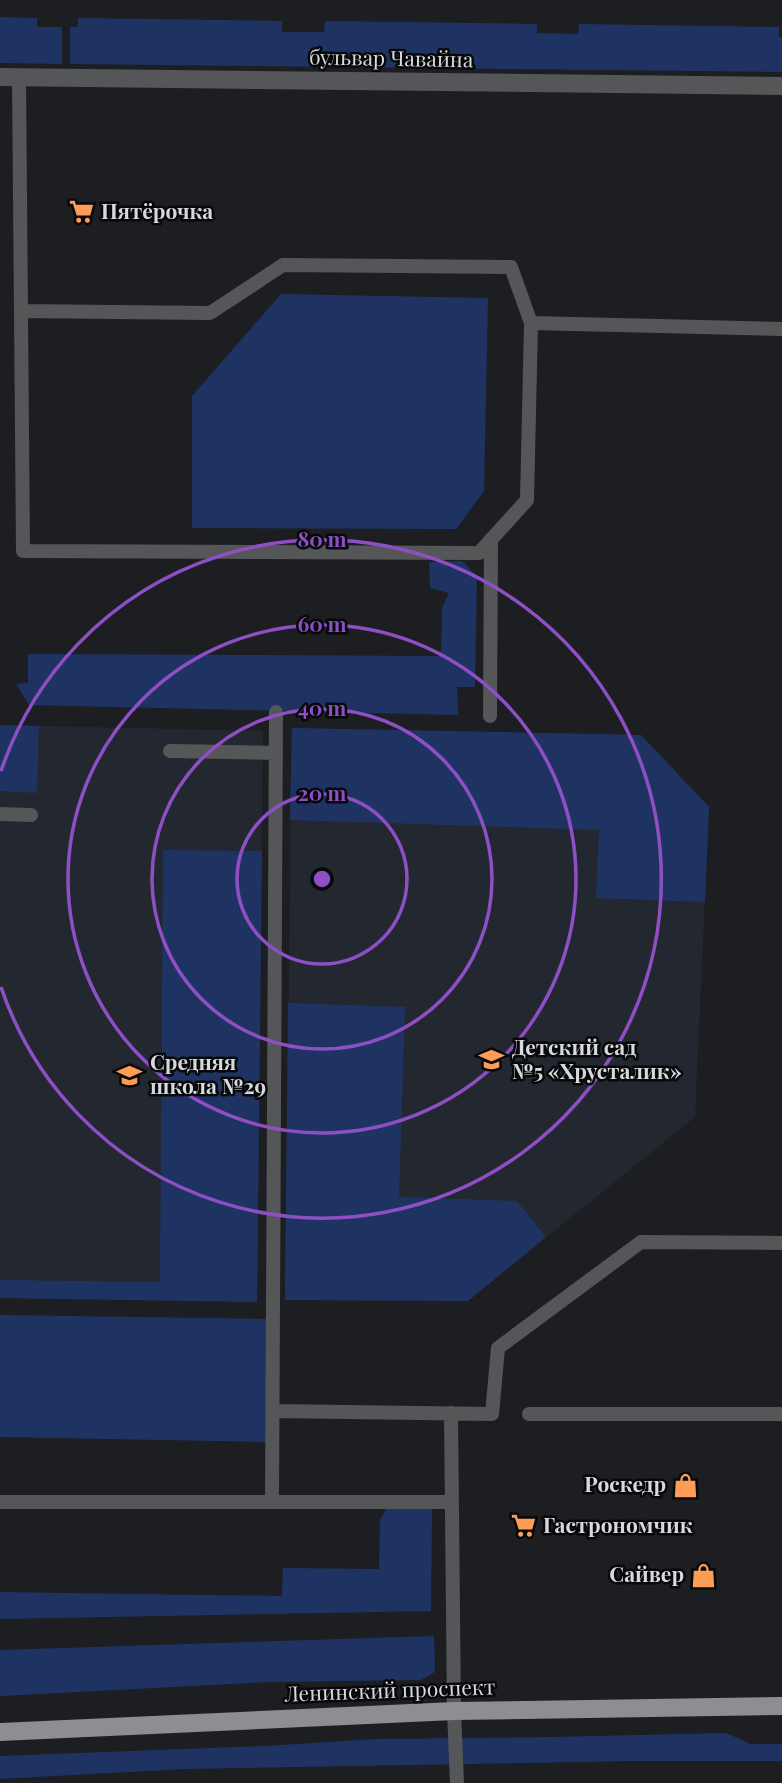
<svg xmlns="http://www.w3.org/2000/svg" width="782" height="1783" viewBox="0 0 782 1783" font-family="'Playfair Display',serif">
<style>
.built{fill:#232730}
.green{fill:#1f3362}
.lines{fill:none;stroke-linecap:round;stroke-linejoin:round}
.service{stroke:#555658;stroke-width:14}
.minor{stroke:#555658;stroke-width:18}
.primary{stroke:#8c8e91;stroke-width:18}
.ring{fill:none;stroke:#8e4fc5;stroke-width:3.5}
.labels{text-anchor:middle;stroke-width:5;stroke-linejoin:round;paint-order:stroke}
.street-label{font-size:21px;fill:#d8d9dc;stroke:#07080a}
.poi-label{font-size:21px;font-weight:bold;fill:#d8d9dc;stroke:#07080a;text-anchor:start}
.centre{fill:#8e4fc5;stroke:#07080a;stroke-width:3.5}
.ring-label{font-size:21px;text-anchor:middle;font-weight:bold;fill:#8e4fc5;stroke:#07080a;stroke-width:5;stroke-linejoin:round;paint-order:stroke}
</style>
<rect width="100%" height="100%" fill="#1c1e22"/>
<path class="built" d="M0 725 263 731 257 1302 0 1298Z
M292 728 641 735 709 807 695 1117 468 1301 285 1300Z"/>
<path class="green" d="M0 17 37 18V27H62V64L0 63Z
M78 18 282 21V32H324L325 21 537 24V33L578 34 579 24 779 27V37L782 38V72L70 64V27H78Z
M281 294 488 298 484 491 456 529 192 528V396Z
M462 561 477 576 475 687H457L458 715 29 705 16 684 28 683V654L441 656 442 608 449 593 430 588 429 562Z
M0 725 39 726 37 793 0 791Z
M292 728 641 735 709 807 705 902 596 898 599 830 290 820Z
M163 850 262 851 257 1302 0 1298V1280L160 1282Z
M288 1003 405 1007 399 1197 517 1201 546 1237 468 1301 285 1300Z
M0 1315 273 1319 272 1442 0 1437Z
M386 1508 432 1509 431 1611 0 1619V1592L282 1596 283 1568 379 1569 380 1521Z
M434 1636 435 1672 421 1680 270 1682 0 1696V1650Z
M726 1733 751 1744H782V1761H631L184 1769 0 1779V1756L265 1746 375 1739 552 1737Z"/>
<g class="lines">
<path class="service" d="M19 77 23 551 479 553 527 500 531 323
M21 311 210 313 283 265 511 267 531 323 782 329
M490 716 491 539
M170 751 276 753
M0 814 31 815
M273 1411 492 1414 498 1348 641 1242 782 1243
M451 1413 454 1711 457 1783
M529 1414H782
M0 1502H452
M272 1502 276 712"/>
<path class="minor" d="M0 77 782 86"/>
<path class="primary" d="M0 1732 454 1711 782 1706"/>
</g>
<g class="ring">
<circle cx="322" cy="879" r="85"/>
<circle cx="322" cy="879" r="170"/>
<circle cx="322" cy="879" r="254"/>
<path d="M1 771A339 339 0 1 1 1 987"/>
</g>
<defs>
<symbol id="supermarket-bare" viewBox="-9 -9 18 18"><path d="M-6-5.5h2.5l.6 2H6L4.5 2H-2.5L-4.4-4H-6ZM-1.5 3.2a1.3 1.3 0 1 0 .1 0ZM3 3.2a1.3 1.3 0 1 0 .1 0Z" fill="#fd9c56" stroke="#07080a" stroke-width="2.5" paint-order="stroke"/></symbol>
<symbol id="school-bare" viewBox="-9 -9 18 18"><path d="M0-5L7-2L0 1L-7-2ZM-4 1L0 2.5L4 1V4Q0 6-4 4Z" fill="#fd9c56" stroke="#07080a" stroke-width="2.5" paint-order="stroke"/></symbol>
<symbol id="shop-bare" viewBox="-9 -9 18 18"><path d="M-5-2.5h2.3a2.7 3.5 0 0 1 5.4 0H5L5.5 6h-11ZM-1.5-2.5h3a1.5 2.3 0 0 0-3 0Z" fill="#fd9c56" stroke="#07080a" stroke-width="2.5" paint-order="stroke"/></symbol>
</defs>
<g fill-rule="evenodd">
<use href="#supermarket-bare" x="64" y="194" width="35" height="35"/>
<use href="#school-bare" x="474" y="1042" width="35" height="35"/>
<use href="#school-bare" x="112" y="1058" width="35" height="35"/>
<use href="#shop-bare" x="668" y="1468" width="35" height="35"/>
<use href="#supermarket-bare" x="506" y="1508" width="35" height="35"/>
<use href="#shop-bare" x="686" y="1558" width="35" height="35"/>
</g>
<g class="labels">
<g class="street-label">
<text transform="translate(391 59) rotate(1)" y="7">бульвар Чавайна</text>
<text transform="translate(390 1691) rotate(-2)" y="7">Ленинский проспект</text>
</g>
<g class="poi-label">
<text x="101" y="219">Пятёрочка</text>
<text x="512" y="1055">Детский сад<tspan x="512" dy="24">№5 «Хрусталик»</tspan></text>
<text x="150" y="1070">Средняя<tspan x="150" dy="24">школа №29</tspan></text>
<text x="666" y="1492" text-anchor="end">Роскедр</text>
<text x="543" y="1533">Гастрономчик</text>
<text x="684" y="1582" text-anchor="end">Сайвер</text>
</g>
</g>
<circle cx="322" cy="879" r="10" class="centre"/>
<g class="ring-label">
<text x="322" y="547">80 m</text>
<text x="322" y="632">60 m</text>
<text x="322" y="716">40 m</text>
<text x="322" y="801">20 m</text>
</g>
</svg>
